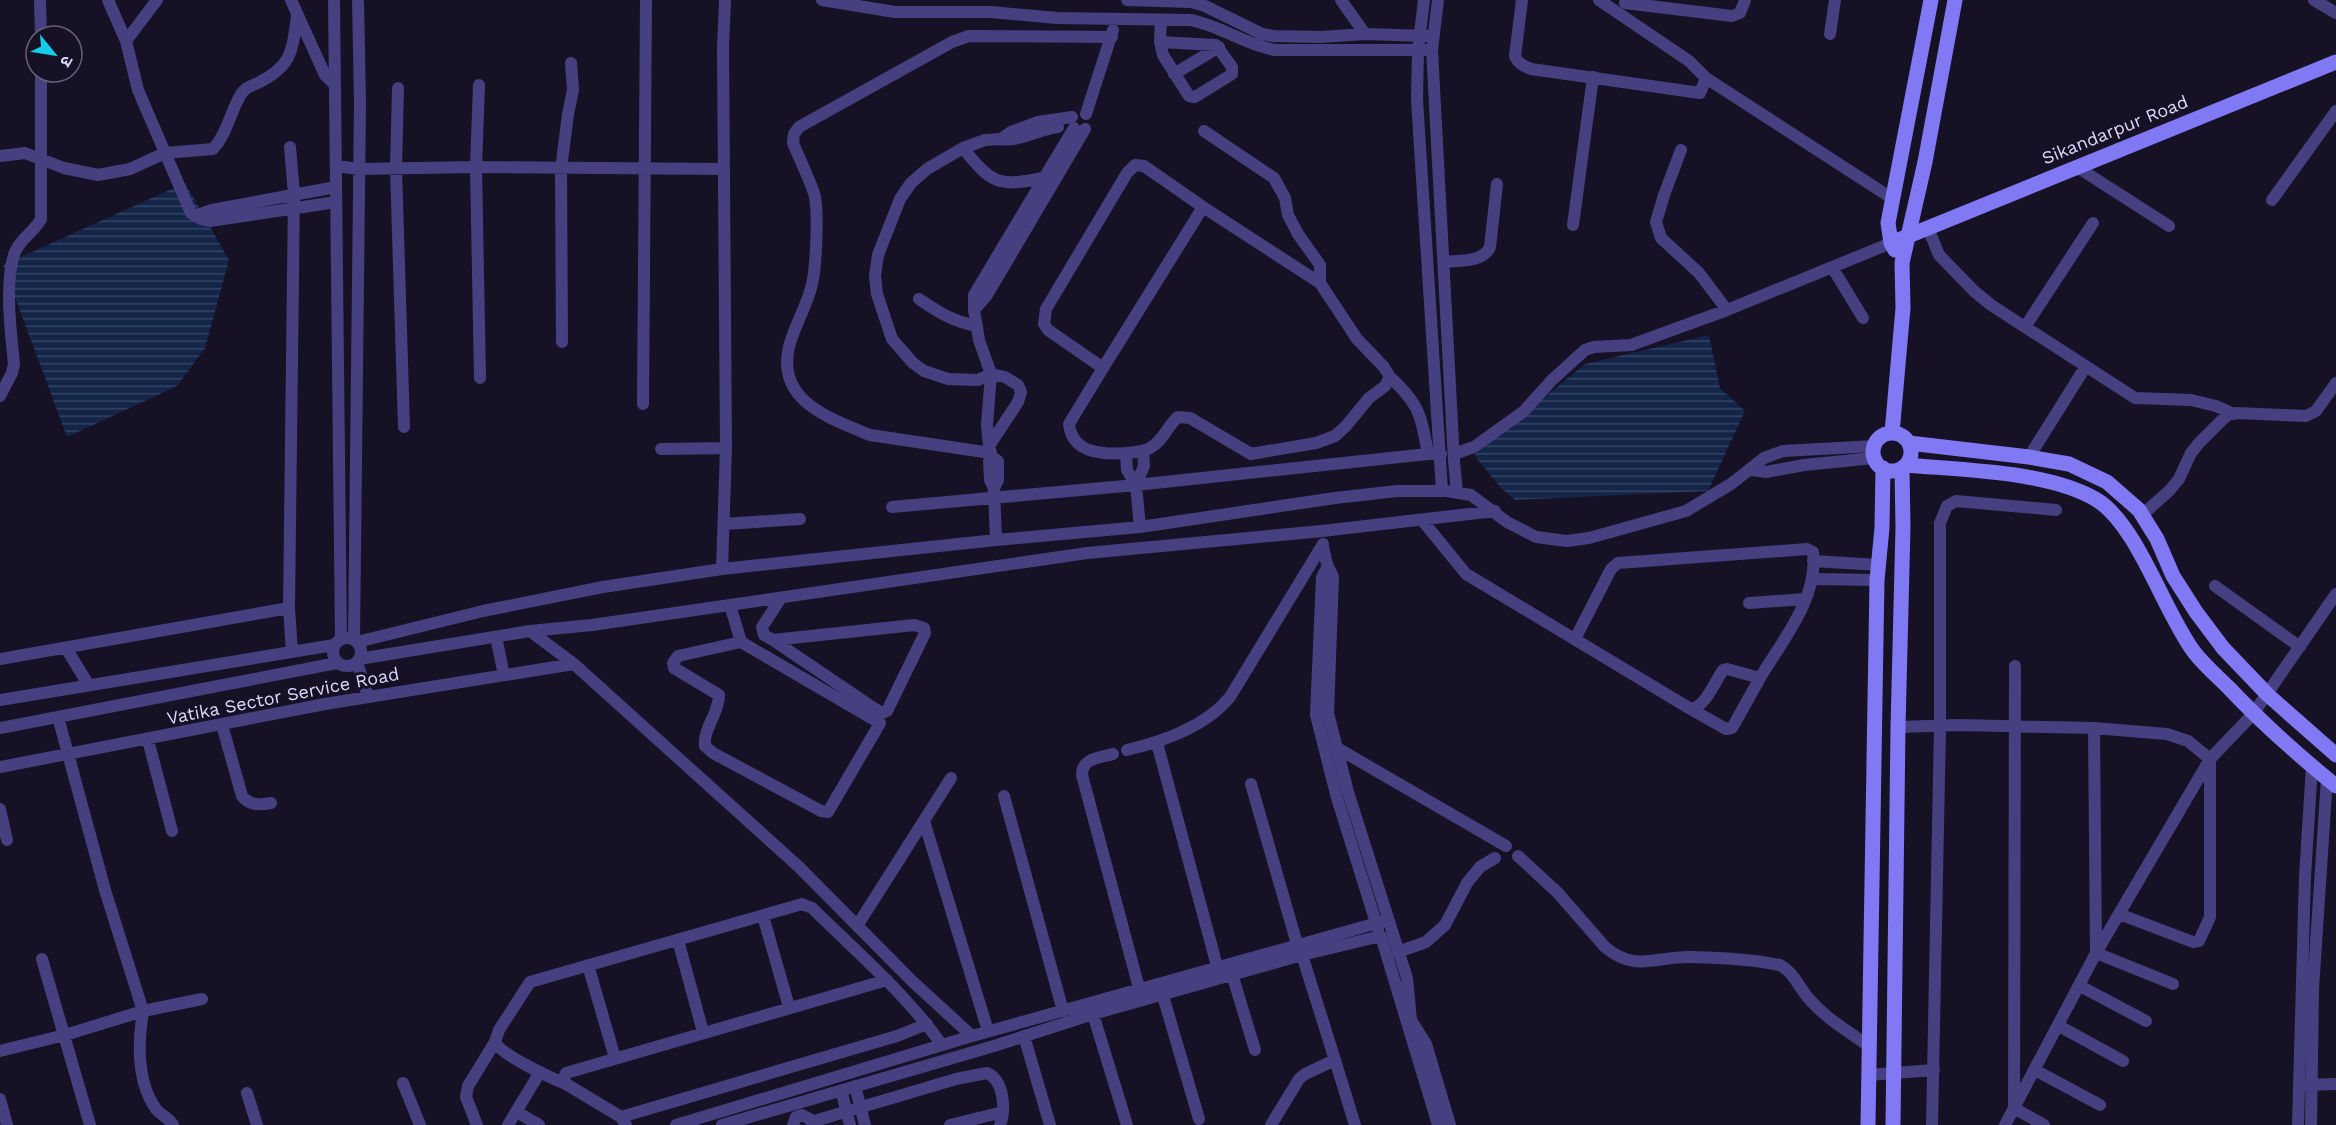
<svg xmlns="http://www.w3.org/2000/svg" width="2336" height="1125" viewBox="0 0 2336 1125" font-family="'Work Sans','Noto Sans Devanagari',sans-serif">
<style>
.water{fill:url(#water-rules)}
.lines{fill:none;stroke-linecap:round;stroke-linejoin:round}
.street{stroke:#464080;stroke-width:12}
.secondary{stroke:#8178f4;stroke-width:15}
.labels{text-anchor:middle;stroke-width:6;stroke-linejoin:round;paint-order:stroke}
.street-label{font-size:18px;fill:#ded9fc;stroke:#161125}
</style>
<defs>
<pattern id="water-rules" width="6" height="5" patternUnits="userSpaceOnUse" patternTransform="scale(1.5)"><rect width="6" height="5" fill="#132548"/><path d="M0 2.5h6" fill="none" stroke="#354463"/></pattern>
</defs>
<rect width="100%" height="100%" fill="#161125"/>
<path class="water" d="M185 183 229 260 205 348 177 386 67 437 3 265Z
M1709 335 1720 388 1745 411 1708 491 1515 500 1500 487 1474 455 1585 364Z"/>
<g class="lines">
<path class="street" d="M40 0 41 36
M108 0 126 41
M157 0 126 41 138 90 191 213 201 219 210 221 336 202
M291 0 325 75 335 85
M334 0 341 639
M822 0 895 12H991L1057 18 1190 20C1220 25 1245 45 1275 50H1432
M1127 0 1191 2 1205 6 1262 34 1273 36 1321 37 1365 34 1428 36
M1341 0 1365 34
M1424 0 1418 50 1417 100 1442 491
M1438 0 1432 50 1454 461 1457 493
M1522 0 1515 56C1518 64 1524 66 1531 69L1700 93 1706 78
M1599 0 1689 61 1706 78 1893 199
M2314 0 2336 13
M1625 3 1732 16 1740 13 1745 0
M1830 34 1835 0
M1160 42 1216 45 1232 67V74L1195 97 1189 96 1163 55 1160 42 1161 20
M1174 74 1219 47
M479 85 476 167 480 378
M398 88 396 168 404 427
M1086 114 1113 30
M1204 131 1274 178 1285 198 1288 215 1298 234 1320 265V283
M1001 139C1020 142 1038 129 1058 127
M290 147 294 194 289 608 292 652
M963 148C992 184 998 187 1043 178
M1681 150 1664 195 1656 222 1661 238 1699 273 1727 310
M0 156 25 153 64 168 98 175 130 169 165 153 213 149C227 134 230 113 240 96 244 88 251 86 258 83 293 65 292 51 297 16
M1135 165 1144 166 1203 207 1320 283 1357 339 1384 367 1390 377 1385 386 1369 398 1346 426 1335 436 1316 443 1251 454 1190 418 1178 417C1167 426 1164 440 1150 448 1143 452 1135 452 1127 453 1104 455 1072 454 1069 424L1103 368 1048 330 1044 324 1046 309 1127 173Z
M336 166 359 169 476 167 724 169
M2077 167 2169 226
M2272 200 2336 111
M195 216 212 210 336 187
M1573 225 1593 77
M1928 228 1939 255 1974 291 1991 305 2135 398 2191 400 2216 406 2234 414
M1444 262C1459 260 1483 263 1490 247L1497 184
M1832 267 1863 318
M919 299C938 312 954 322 977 326
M974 310 987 295 1085 129
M2025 327 2093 223
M562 342 561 169 568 114 573 90 571 63
M1103 368 1203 207
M1390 377C1420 405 1421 415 1428 454
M0 396 12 373 14 364C11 334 4 280 15 252 20 239 35 231 41 219V72
M643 404 646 0
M989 446 1018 402 1021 392 1018 385 1005 377 991 374 978 380 948 379 924 371 913 363 892 339 877 294 875 276 878 255 900 199 911 183 927 169 963 148 985 140 1001 139 1011 132 1038 122 1072 117
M661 449 726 448
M991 453 870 435C825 417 772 398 791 340 797 321 808 303 812 284 816 268 819 209 814 193 808 176 800 160 793 143L794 134 799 127 952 42 969 36 1112 37
M1126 453 1127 470 1136 485 1144 466 1143 451
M1454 454 1474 447 1524 411 1552 380 1585 350 1594 347 1631 345 1727 310 1891 243
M992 457 998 461V480L994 488 990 480 989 461 992 457 989 446 987 425 991 374 979 340 974 310V295L1074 128
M2029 457 2086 366
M1751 470 1766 472 1804 465 1874 458
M1136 485 1140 527
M994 490 996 540
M892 507 1136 485 1428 454H1441
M2142 515 2169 491 2179 479 2191 453 2199 443 2221 421 2228 415 2237 413 2306 416 2316 411 2336 383
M1422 520 1466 574 1689 708C1704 711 1715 681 1723 670L1727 669 1760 678C1782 641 1819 597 1813 552L1807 549 1618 563 1611 569 1575 639
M724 524 800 519
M1323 547 1327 564 1333 577 1328 713 1348 792 1407 978 1411 1020 1426 1044 1450 1125
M1813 561 1879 565
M1328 566 1322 577 1316 715 1337 798 1378 929
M722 569 726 448 723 48 725 0
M1813 579 1877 580
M2215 586 2300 647
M1749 603 1805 599
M730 605 741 642 880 723 828 812 821 811 713 753 705 746C703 728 719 714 719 695L674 668 673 663 678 656 741 642
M530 631 574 664 799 867 912 981 972 1036
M496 637 504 675
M333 652a14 14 0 1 1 28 0a14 14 0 1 1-28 0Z
M354 640 360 103 358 0
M773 640 914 625 924 628 925 633 887 711 882 713 872 707 773 640 764 635 762 627 781 598
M357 642 483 611 603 587 722 569 996 540 1140 527 1335 498 1397 491H1446L1471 495 1507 522 1536 537 1567 541 1589 538 1686 511 1731 484 1764 458 1783 451 1875 446
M66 648 88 684
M0 659 289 608
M359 659 530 631 592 625 1087 553 1322 531 1495 511
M357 662 368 697
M2015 666 2014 1108 2044 1125
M0 700 334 645
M1689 708 1726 729 1732 728 1760 678
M58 717 105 890 143 1011 202 999
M222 725 242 796C250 806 260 805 271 803
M1898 727 1958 725 2094 728 2167 734 2188 741 2210 759V917L2199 941 2193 942 2119 914
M0 728 337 663
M2094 728 2096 953 2173 984
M148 740 172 831
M1157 743 1217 966
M1337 748 1506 846
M1127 750C1164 741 1205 727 1230 697L1323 544
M1113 754C1099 758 1082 758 1082 775L1139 988
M0 767 325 704 574 664
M1251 784 1297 944
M1004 796 1063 1011
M0 809 7 840
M924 821 988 1031
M1518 856 1558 893 1605 947C1635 973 1657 956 1690 957 1719 958 1751 959 1780 965 1794 972 1800 990 1811 1001 1827 1019 1849 1032 1869 1046
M763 916 789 1007
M857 926 951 778
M678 940 703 1032
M1398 952 1426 942 1445 925 1467 883 1480 867 1495 858
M42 959 90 1125
M588 965 615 1058
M1232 974 1255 1050
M2080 986 2146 1021
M1163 996 1199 1119
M1093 1014 1127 1125
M2059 1026 2123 1061
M1024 1036 1050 1125
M495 1042C501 1055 551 1078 566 1084
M0 1051 65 1035 143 1011C138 1042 136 1081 156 1109 161 1115 169 1118 173 1125
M1335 1060 1355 1125
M2035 1070 2100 1105
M1868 1075 1934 1070
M403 1083 420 1125
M2307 1085 2336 1084
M855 1086 865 1125
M841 1090 850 1125
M247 1093 257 1125
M0 1099 7 1125
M517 1112 539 1125
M621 1117 897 1036 927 1024
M811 1122 956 1079 987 1073C1004 1080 1006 1110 1000 1125
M477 1125 466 1097 468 1086 495 1042 499 1030 530 982 802 904 812 908C857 952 906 994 942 1045
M508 1125 540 1072
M626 1125 621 1117 566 1084 564 1078 566 1073 887 980
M676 1125 972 1036 1388 920
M722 1125 994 1046 1093 1014 1302 955 1381 936 1438 1125
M793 1125 796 1117 802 1115 810 1119 812 1125
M950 1125 1003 1112
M1271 1125 1299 1079 1305 1074 1335 1060 1302 955
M1932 1125 1940 727V523L1947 506 1956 501 2056 510
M2005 1125 2096 953 2210 759 2253 714 2336 594
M2298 1125 2305 876 2312 766
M2311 1125 2313 989 2327 778"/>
<path class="secondary" d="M1891 243 2336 62
M1895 250 1891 243 1888 223 1931 0
M1892 433 1903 308 1902 263 1925 162 1955 0
M1873 452a19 19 0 1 1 38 0a19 19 0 1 1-38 0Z
M1909 443 2029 457 2069 464 2107 482 2139 510 2157 539 2173 576 2196 612 2223 648 2268 695 2336 755
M1906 465C1961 470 2050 471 2097 500 2138 526 2163 610 2194 652 2204 665 2217 676 2229 688 2262 723 2298 755 2336 786
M1868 1125 1877 580 1882 528 1883 468
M1893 1125 1898 727 1903 527 1902 468"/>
</g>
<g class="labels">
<g class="street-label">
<text transform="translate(2115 130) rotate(-22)" y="6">Sikandarpur Road</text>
<text transform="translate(283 696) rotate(-11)" y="6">Vatika Sector Service Road</text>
</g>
</g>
<g transform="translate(54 54) rotate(120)"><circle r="28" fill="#161125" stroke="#66617b" stroke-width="1.5"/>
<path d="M0-4.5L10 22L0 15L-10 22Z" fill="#15cceb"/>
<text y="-9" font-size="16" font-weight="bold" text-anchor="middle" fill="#ded9fc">उ</text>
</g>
</svg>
